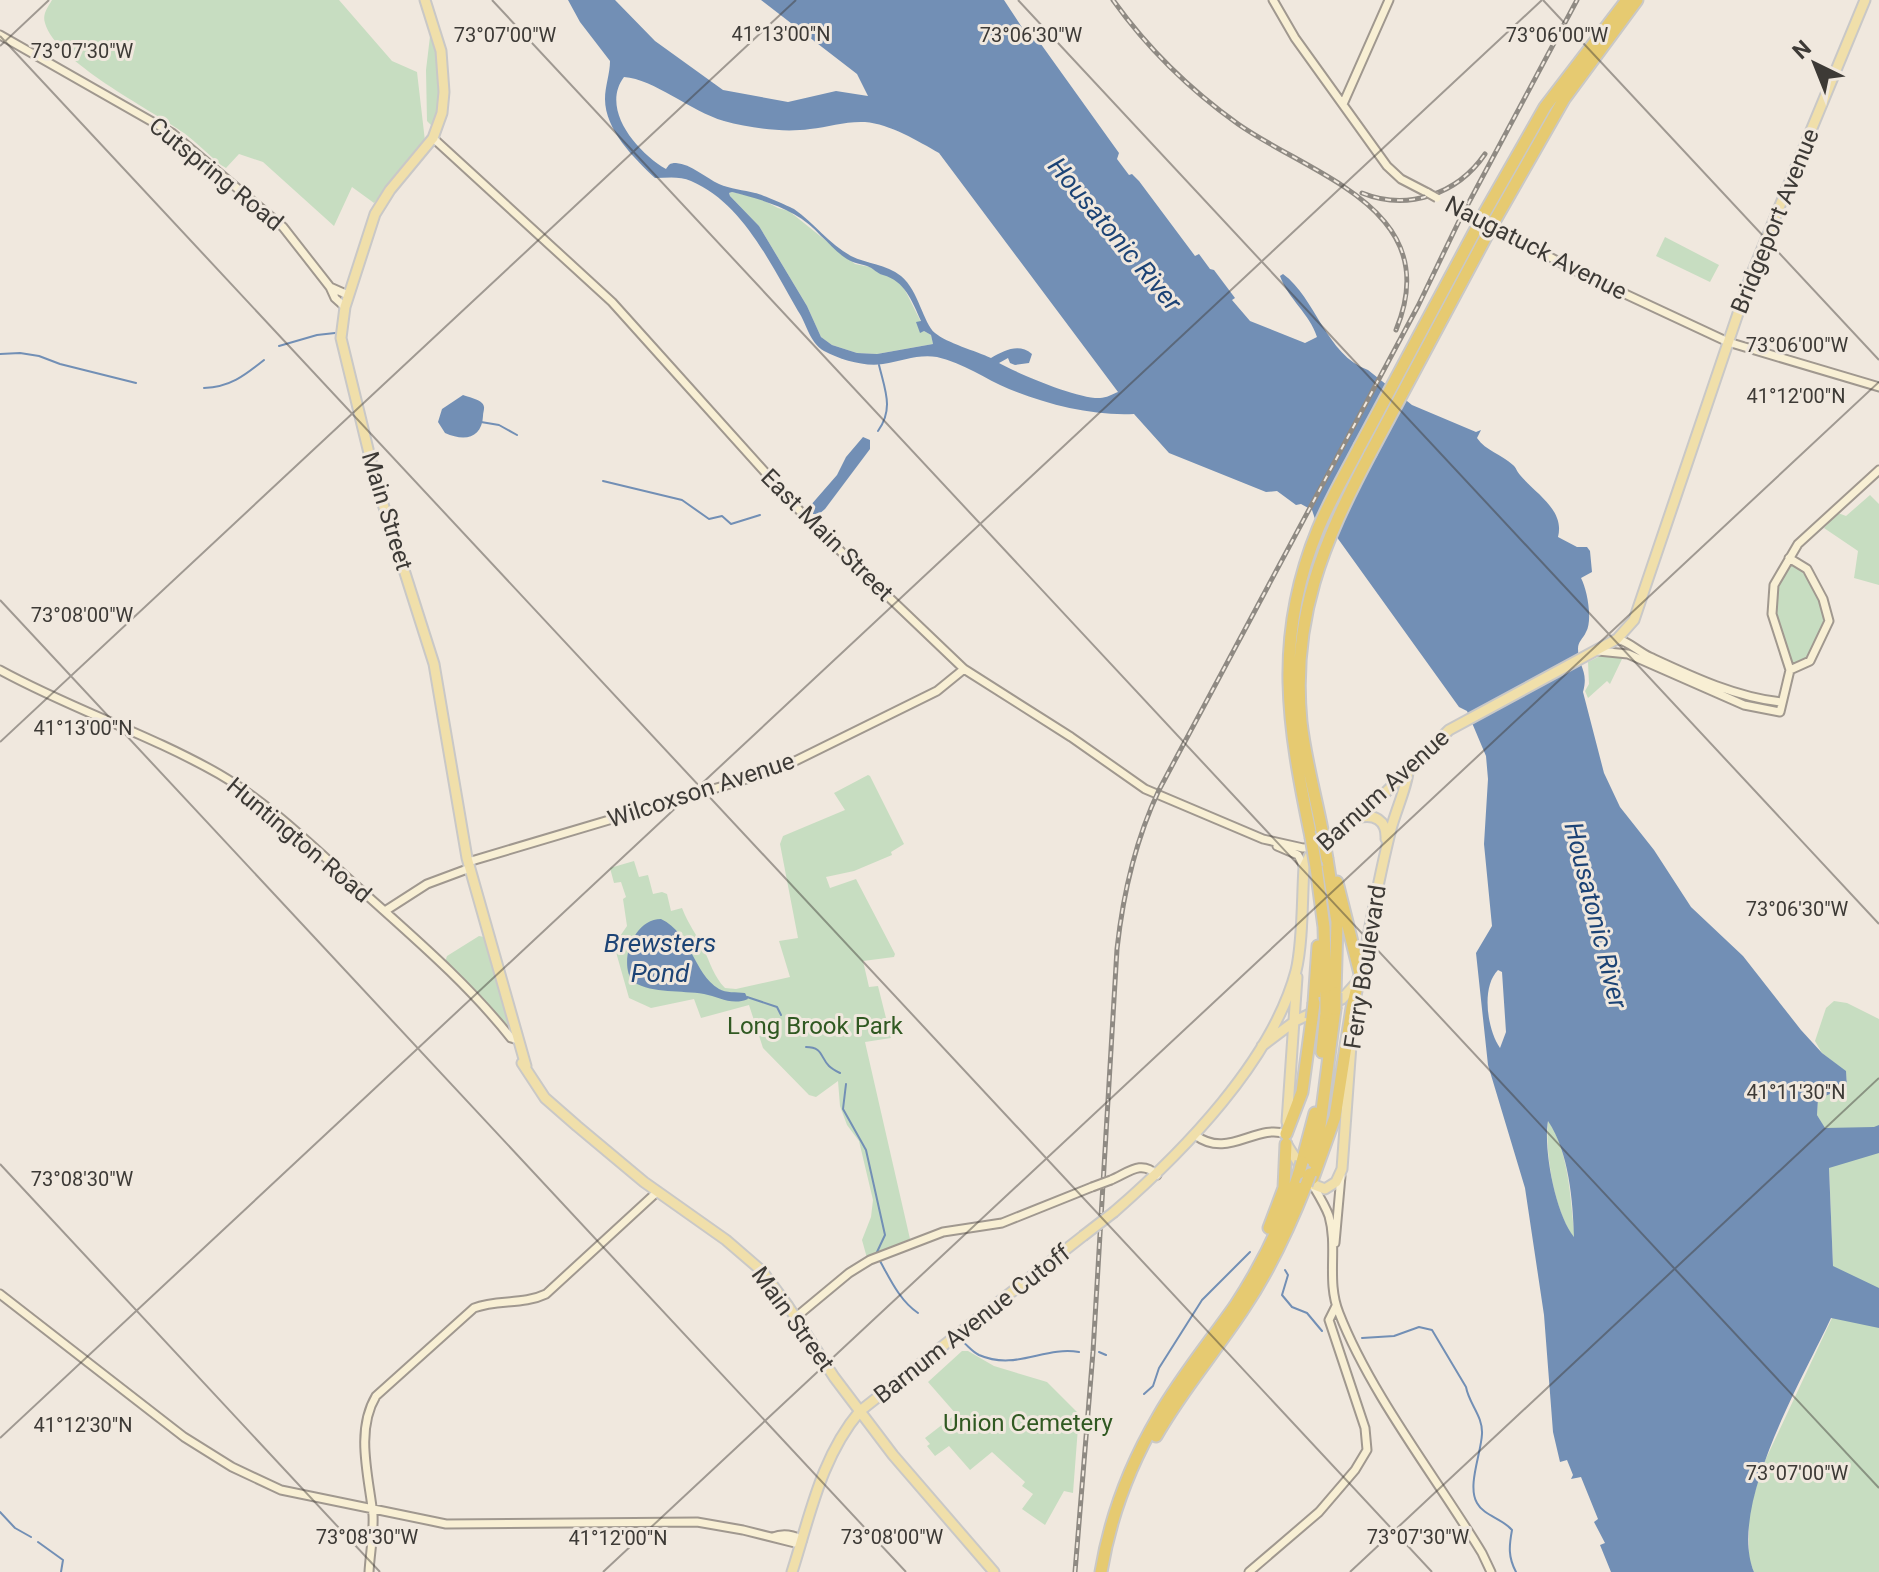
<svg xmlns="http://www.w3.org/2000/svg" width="1879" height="1572" viewBox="0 0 1879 1572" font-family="Roboto,sans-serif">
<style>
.green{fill:#c7ddc1}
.water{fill:#728fb5;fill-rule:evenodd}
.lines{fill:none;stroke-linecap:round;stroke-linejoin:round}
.stream{stroke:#728fb5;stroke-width:2}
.secondary-casing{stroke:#a0988f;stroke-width:11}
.primary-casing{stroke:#c9c8c7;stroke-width:13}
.highway-casing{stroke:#c9c8c7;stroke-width:15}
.secondary{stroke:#f8efd4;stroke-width:7}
.primary{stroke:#f0dfaa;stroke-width:9}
.highway{stroke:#e6ca71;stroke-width:11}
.rail-casing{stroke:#8f8a83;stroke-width:5}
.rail{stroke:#f0e8de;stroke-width:2;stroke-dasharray:6;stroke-linecap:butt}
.secondary-bridge-casing{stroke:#a0988f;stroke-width:11;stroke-linecap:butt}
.primary-bridge-casing{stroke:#c9c8c7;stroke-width:13;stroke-linecap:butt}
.highway-bridge-casing{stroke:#c9c8c7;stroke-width:15;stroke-linecap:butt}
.secondary-bridge{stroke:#f8efd4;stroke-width:7}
.primary-bridge{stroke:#f0dfaa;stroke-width:9}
.highway-bridge{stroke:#e6ca71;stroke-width:11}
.ticks{fill:none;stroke:#3d3a36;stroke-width:2;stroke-opacity:0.45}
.labels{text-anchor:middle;stroke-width:6;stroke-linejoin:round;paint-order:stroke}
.street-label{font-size:24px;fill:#3d3a36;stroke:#f0e8de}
.park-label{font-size:24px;fill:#305922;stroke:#f0e8de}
.water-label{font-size:26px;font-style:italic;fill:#1c4375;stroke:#f0e8de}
.ticks-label{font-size:20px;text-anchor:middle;fill:#3d3a36;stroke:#f0e8de;stroke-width:6;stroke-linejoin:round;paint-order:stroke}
</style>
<rect width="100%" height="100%" fill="#f0e8de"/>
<path class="green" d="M52 0H339L392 61 417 72 425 141 374 203 352 187 334 226 263 162 239 154 226 168 221 165C209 155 197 143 184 133 150 109 56 62 45 23 42 14 48 7 52 0Z
M431 28C441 61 444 95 433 127L427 121 426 70Z
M732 192 759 198 778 208 789 211 855 264 870 267 882 275H888L898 281 905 290 921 322H917L920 332 924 331 931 335 933 344 877 354 857 353 832 345 821 337 807 306 759 226 730 196 729 193Z
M1665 237 1719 265 1710 282 1656 256Z
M1870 495 1879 504V585L1854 578 1858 551 1824 528 1838 513 1846 516Z
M1790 563C1820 581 1836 620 1813 650 1806 658 1803 662 1793 666L1775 613 1774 591Z
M1612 655 1620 656 1622 659 1610 684 1607 681 1588 698 1585 691 1589 684 1588 662 1600 656Z
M868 775 870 776 904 844 891 852 892 855 854 871 826 877 830 888 856 879 895 954 894 957 863 961 869 987 878 986 891 1038 865 1042 910 1239 867 1258 862 1240 871 1217 873 1200 859 1141 847 1125 840 1106 838 1081 816 1097 809 1095 763 1048 749 1005 701 1018 694 999 651 1008 629 998 614 945 627 926 623 899 626 897 621 882 614 883 610 868 634 861 639 877 648 875 653 894 662 892 667 894 671 911 682 908C689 926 696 933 703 948 710 962 714 977 725 988L736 989 790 977 779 941 798 938 780 844 783 836 845 810 834 793Z
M479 936 484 937 512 1035 488 1004 445 962 447 956Z
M1834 1001 1847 1003 1879 1019V1572H1754L1749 1559V1513L1762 1467 1832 1318 1833 1266 1829 1168 1825 1129 1817 1115 1818 1099 1847 1087 1846 1072 1822 1053 1815 1041 1826 1008Z
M1548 1120C1570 1154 1570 1199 1575 1239 1554 1212 1545 1154 1548 1120Z
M962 1351H968L994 1366 1047 1382 1079 1414 1073 1493 1064 1491 1045 1525 1022 1509 1033 1494 1022 1486 1025 1482 992 1452 970 1470 949 1446 935 1456 927 1446 930 1444 925 1438 956 1414 928 1382Z"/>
<path class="water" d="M568 0H615L655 41 723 90 788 102 836 91 868 96 857 74 761 0H1004L1023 29 1025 28 1038 40 1119 153 1117 159 1129 175 1132 174 1139 181 1195 256 1199 254 1210 269 1214 270 1235 298 1232 300 1250 321 1305 343 1317 337C1310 314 1288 299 1280 276L1283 274C1316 298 1326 355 1368 370L1412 405 1476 432 1481 430 1477 438C1486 451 1501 454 1513 465 1517 469 1516 470 1520 475 1536 494 1565 510 1558 537L1577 547H1587L1590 551 1592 572 1581 578C1587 589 1593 620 1586 632 1583 639 1578 641 1578 649 1578 667 1589 670 1583 692L1604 773 1620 807 1654 850 1691 907 1743 956 1801 1030 1822 1053 1846 1071 1847 1087 1818 1099 1817 1115 1825 1128 1874 1127 1879 1125V1153L1829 1168 1833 1266 1879 1288V1328L1831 1318C1802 1380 1727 1507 1754 1572H1611L1600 1545 1605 1543 1594 1522 1598 1519 1581 1477 1571 1479 1573 1475 1567 1460 1560 1462 1553 1432 1544 1315 1525 1188 1488 1065 1476 953 1492 926 1484 844 1488 779 1486 756 1467 711 1459 707 1336 536 1315 519 1312 510 1301 504 1296 505 1277 491 1266 492 1169 453 1134 414C1093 416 1048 405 1009 389 985 379 964 363 937 357 918 354 902 361 883 364 865 367 841 360 824 351 809 342 807 324 798 311 771 265 743 203 691 181 680 176 667 178 655 178 634 158 605 130 605 99 605 86 610 74 610 61L580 22ZM624 77C654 79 690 111 724 121 750 128 783 133 810 129 829 127 846 121 865 122 890 124 918 141 939 153L1118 392C1113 394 1106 398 1100 398 1078 399 1019 374 999 363L1008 358 1010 363 1015 365 1029 363 1032 354C1019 343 1005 350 991 358 976 351 947 343 935 333 923 323 919 291 901 276 886 264 867 264 851 256 829 244 814 223 794 209 789 206 761 194 755 193 744 190 730 189 719 184 706 178 691 164 676 163 669 163 669 165 666 169 637 152 600 109 624 77ZM732 192C764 200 799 210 821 236 829 243 835 251 844 257 852 263 858 263 867 266 873 268 878 274 883 275 905 281 912 301 921 321L916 322 920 333 924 331 931 335 933 344 877 354 857 353 832 345 821 337 807 306 759 226 730 196 729 193ZM1498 970 1502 972 1506 1032 1500 1048C1487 1029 1481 987 1498 970ZM1548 1121C1569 1152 1573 1201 1574 1237 1556 1215 1543 1150 1548 1121Z
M463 395C468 397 478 399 482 403 486 407 483 411 483 416 482 438 465 442 445 433L438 422 442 409Z
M863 437 870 440V449L825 509 819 514H813L810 506 837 475 846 457Z
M661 919C692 934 693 973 719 989 726 993 736 992 745 993L748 999C732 1006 719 997 704 994 681 990 654 994 633 982 618 963 633 919 661 919Z"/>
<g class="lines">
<path class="stream" d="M279 346 317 335 335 333
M0 354 20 353 39 356 60 364 136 383
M204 388C230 387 244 376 264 360
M481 422 499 425 517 435
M878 431C894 409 885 390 879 365
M603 481 682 500 709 519 722 516 731 524 760 515
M747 997 777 1007 781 1015
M806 1047C823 1047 820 1057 829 1066 832 1069 836 1071 840 1073
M846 1084 843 1109 866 1150 885 1235 877 1252
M880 1261C890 1279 900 1301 918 1313
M1285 1270 1288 1275 1282 1295 1292 1307 1307 1313 1322 1331
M1362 1338 1394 1336 1419 1327 1432 1330 1466 1387C1469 1404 1483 1416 1482 1434 1481 1454 1467 1486 1477 1503 1484 1516 1502 1518 1512 1530 1509 1546 1508 1557 1516 1572
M959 1339C967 1344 971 1351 979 1355 1016 1371 1044 1346 1079 1352
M1099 1352 1106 1355
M1144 1394 1153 1386 1159 1368 1202 1300 1250 1252
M0 1512 15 1528 31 1537
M38 1542 63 1560 61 1572"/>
<defs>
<path id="secondary" d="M1273 0 1295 38 1387 166 1401 179 1428 193
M0 35 172 133 283 227 330 287 335 298 345 307
M1343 104 1389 0
M433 138 612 302 808 520 964 669 1071 737 1145 789 1263 839 1303 848 1314 847
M1467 213 1578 272 1728 342 1879 387
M330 287 348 295
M1789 558 1807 569 1823 599 1829 621 1810 661 1790 670
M1617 639C1628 641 1639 652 1650 657 1691 676 1735 697 1781 702
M1598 651 1628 654 1744 705 1780 712 1790 670 1772 614 1774 585 1798 544 1879 470
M0 670C71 709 149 734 219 774 267 802 310 844 351 881 407 932 464 979 511 1038L518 1040
M1277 846 1298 855 1304 867
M468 862 777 770 937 691 964 669
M385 911 427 884 470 868
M1195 1135C1228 1160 1256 1123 1286 1134
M1111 1180C1128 1173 1141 1159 1157 1175
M1312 1184C1318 1194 1325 1205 1329 1216 1338 1248 1326 1281 1339 1313 1371 1395 1436 1477 1482 1553L1491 1572
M1335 1243 1341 1176
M0 1294 184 1437 232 1467 281 1490 446 1524 697 1522 743 1530 795 1543 802 1541
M796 1317 849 1273 870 1260 943 1232 1002 1223 1092 1187
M773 1537C782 1533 795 1534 802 1541
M369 1572C370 1554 374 1533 373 1515 369 1477 355 1431 376 1396L474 1308C497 1299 523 1305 546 1294L657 1192
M1249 1572 1319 1512 1355 1470 1367 1450 1365 1428 1329 1320 1336 1306"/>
<path id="primary" d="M425 0 441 51 444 92 442 113 433 138 390 190 375 214 345 307 341 338 376 482 434 664 467 858 526 1066
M1357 818C1374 813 1387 820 1386 839
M1361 971C1371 923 1379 876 1391 829 1395 813 1409 781 1408 769
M1262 1046 1295 1021 1342 999 1357 982
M522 1063 545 1098 577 1126 644 1182 726 1240 762 1271 788 1306 834 1377 893 1455 994 1572
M1287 1122 1297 977
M1287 1145 1312 1184 1325 1189 1336 1182 1342 1169 1351 1045
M1114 1212C1183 1152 1272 1061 1296 971 1303 942 1302 898 1304 867L1310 855 1384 794 1449 730 1617 639 1634 620 1750 278 1865 0
M792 1572C810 1516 821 1457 860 1411L1083 1236"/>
<path id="highway" d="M1484 214 1545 107 1627 0
M1495 220 1564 99 1637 0
M1322 830C1315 794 1305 758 1301 722 1291 618 1323 543 1370 454
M1311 837C1288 726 1273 638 1318 529 1330 500 1346 473 1360 446
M1327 859 1337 922 1335 993
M1316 867 1324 927 1326 997
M1337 882 1360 974
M1314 1003 1318 946
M1322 1052 1326 1013
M1286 1134 1302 1092 1312 1019
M1302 1162 1315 1113
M1313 1162 1320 1126 1335 1009
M1313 1178 1335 1117 1352 1008 1359 978
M1269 1228 1284 1188 1286 1144
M1156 1436C1182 1390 1216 1351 1244 1308 1270 1269 1289 1228 1306 1185
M1101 1572C1110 1517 1130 1465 1158 1417 1180 1378 1209 1343 1235 1306 1262 1265 1284 1220 1299 1173"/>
</defs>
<use href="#secondary" class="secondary-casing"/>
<use href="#primary" class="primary-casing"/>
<use href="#highway" class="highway-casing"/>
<use href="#secondary" class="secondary"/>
<use href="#primary" class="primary"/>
<use href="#highway" class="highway"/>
<defs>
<path id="rail" d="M1113 0C1148 49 1189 89 1238 124 1312 176 1446 209 1396 330
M1362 193C1407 211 1457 195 1485 154
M1075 1572 1093 1352 1117 949C1123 894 1135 841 1159 790L1418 306 1460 219 1577 0"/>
</defs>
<use href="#rail" class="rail-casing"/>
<use href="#rail" class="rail"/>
<defs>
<path id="secondary-bridge" d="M1428 193 1437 198
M1450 204 1467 213
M1092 1187 1111 1180"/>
<path id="primary-bridge" d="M1083 1236 1114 1212"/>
<path id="highway-bridge" d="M1360 446 1484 214
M1370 454 1495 220
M1322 830 1327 859
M1311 837 1316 867
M1335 1009V993
M1326 1013V997
M1312 1019 1314 1003
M1299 1173 1302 1162
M1306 1185 1310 1174"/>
</defs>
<use href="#secondary-bridge" class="secondary-bridge-casing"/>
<use href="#primary-bridge" class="primary-bridge-casing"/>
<use href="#highway-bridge" class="highway-bridge-casing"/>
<use href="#secondary-bridge" class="secondary-bridge"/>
<use href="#primary-bridge" class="primary-bridge"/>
<use href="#highway-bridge" class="highway-bridge"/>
</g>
<path class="ticks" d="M492 0 1879 1488M1018 0 1879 924M1543 0 1879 360M0 36 1432 1572M0 46 49 0M0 600 906 1572M0 742 796 0M0 1164 380 1572M0 1438 1542 0M603 1572 1879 382M1350 1572 1879 1078"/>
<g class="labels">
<g class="street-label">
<text transform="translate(216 174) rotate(39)" y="8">Cutspring Road</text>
<text transform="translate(1775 221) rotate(-68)" y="8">Bridgeport Avenue</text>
<text transform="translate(1536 248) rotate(27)" y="8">Naugatuck Avenue</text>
<text transform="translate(387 511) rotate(73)" y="8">Main Street</text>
<text transform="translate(827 535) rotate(45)" y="8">East Main Street</text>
<text transform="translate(701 790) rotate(-18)" y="8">Wilcoxson Avenue</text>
<text transform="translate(1383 790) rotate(-42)" y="8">Barnum Avenue</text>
<text transform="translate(299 840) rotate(40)" y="8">Huntington Road</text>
<text transform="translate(1365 967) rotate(-81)" y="8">Ferry Boulevard</text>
<text transform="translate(793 1319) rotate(54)" y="8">Main Street</text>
<text transform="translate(972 1324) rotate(-38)" y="8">Barnum Avenue Cutoff</text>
</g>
<g class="park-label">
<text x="815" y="1034">Long Brook Park</text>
<text x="1028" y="1431">Union Cemetery</text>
</g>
<g class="water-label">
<text transform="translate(1115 234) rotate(50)" y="9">Housatonic River</text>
<text transform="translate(1596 915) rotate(76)" y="9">Housatonic River</text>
<text x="660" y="952">Brewsters<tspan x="660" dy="30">Pond</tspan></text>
</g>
</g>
<g class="ticks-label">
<text x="781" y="41">41°13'00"N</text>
<text x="1031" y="42">73°06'30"W</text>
<text x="1557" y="42">73°06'00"W</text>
<text x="505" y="42">73°07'00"W</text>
<text x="82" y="58">73°07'30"W</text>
<text x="1797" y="352">73°06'00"W</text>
<text x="1796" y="403">41°12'00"N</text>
<text x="82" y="622">73°08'00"W</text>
<text x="83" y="735">41°13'00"N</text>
<text x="1797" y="916">73°06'30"W</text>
<text x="1796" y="1099">41°11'30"N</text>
<text x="82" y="1186">73°08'30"W</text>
<text x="83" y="1432">41°12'30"N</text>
<text x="1797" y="1480">73°07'00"W</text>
<text x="367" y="1544">73°08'30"W</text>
<text x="892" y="1544">73°08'00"W</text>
<text x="1418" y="1544">73°07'30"W</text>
<text x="618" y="1545">41°12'00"N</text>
</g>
<g transform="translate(1815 64) rotate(317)" stroke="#f0e8de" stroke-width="6" paint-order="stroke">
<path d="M0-6L14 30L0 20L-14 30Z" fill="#3d3a36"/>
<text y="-12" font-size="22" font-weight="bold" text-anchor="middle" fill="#3d3a36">N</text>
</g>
</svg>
